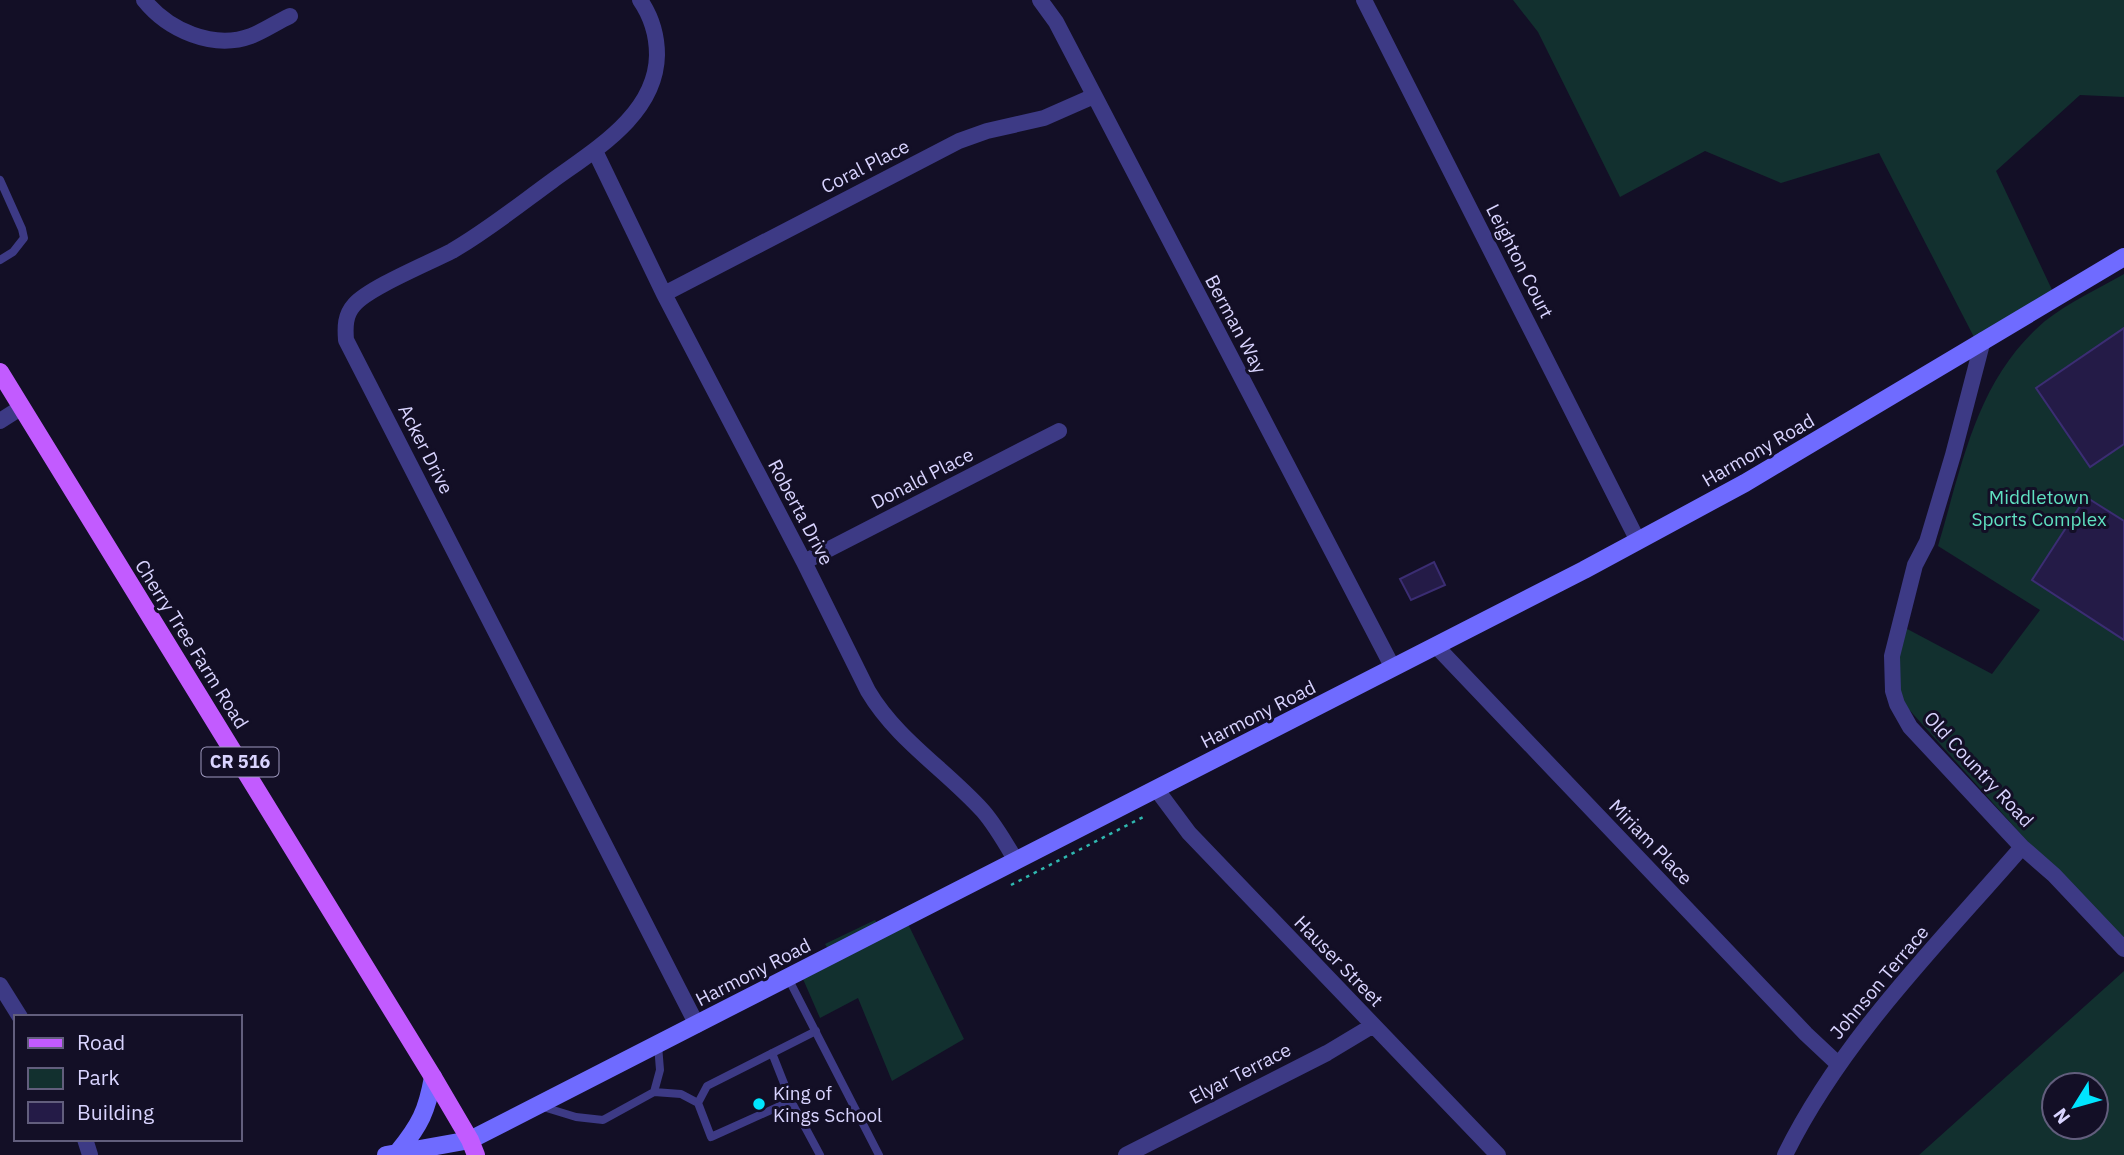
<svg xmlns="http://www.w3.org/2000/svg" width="2124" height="1155" viewBox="0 0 2124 1155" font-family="'IBM Plex Sans',sans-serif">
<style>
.green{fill:#12302f;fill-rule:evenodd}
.building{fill:#241b47;stroke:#3b2d73;stroke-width:2}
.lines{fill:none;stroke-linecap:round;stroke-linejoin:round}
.path{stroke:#2fb8b0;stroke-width:2.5;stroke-dasharray:3.5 5;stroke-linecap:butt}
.lane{stroke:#3d3a85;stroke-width:8}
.street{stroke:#3d3a85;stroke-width:16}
.secondary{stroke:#6f6bff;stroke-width:18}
.primary{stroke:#c25bff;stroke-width:18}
.poi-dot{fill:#00e5ff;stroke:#130f26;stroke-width:2.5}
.labels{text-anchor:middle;stroke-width:6;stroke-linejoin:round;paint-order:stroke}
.shield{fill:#130f26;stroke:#9e99be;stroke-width:2}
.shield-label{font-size:18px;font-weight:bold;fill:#d9d4ff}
.street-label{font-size:19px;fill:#d9d4ff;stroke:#130f26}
.park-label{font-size:19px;fill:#5fe0c0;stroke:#130f26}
.poi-label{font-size:19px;fill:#d9d4ff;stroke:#130f26;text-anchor:start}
</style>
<rect width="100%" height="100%" fill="#130f26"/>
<path class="green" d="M1513 0H2124V97L2080 95 1996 171 2054 294 1976 341 1879 153 1781 183 1705 151 1620 197 1538 32Z
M2124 274V949L1887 685 1896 623 1992 674 2040 610 1938 546C1963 463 1976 380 2045 321 2069 302 2098 289 2124 274Z
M875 920 885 936 908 924 964 1039 892 1081 858 998 820 1018 803 979 836 961 825 944Z
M2124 971V1155H1919ZM2054 1085H2096V1127H2054Z"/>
<path class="building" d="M2124 328V444L2090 467 2036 388Z
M2086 497 2124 521V640L2032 580Z
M1434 562 1445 585 1411 600 1400 579Z"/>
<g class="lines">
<path class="path" d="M1011 885 1147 815"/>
<path class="lane" d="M0 180 22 229 24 238 13 252 0 260
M788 978 879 1155
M772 1053 791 1101 820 1155
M654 1092 681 1094 698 1103 711 1137 791 1101
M698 1103 707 1086 816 1031
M540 1106 576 1117 603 1120 654 1092 660 1070 658 1045"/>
<path class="street" d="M144 0C168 30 213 50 251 36 264 31 277 22 290 16
M640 0C651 16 657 35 657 55 656 114 596 149 552 181 519 205 488 230 452 251 429 263 368 288 354 305 345 315 345 327 346 340L697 1025
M1040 0 1056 22 1393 668
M1364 0 1638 541
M595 151 664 294 804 562 868 691C897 740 945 769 983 811 996 826 1006 844 1016 861
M664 294 959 141 987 131 1044 118 1094 96
M1983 340 1953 455 1927 542 1915 565 1892 656 1893 691 1897 704 1910 727 2022 847 2054 875 2124 949
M0 421 22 407
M804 562 1059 431
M1436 646 1806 1034 1838 1064
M1157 790 1189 833 1498 1155
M0 985 20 1017
M85 1139 90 1155
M1126 1155 1327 1053 1372 1026
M1785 1155C1842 1039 1938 944 2022 847"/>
<path class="secondary" d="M398 1152C420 1125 427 1111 433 1077
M386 1155 470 1140 1584 570 1745 483 2124 257"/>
<path class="primary" d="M0 372 433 1077 470 1140 476 1155"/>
</g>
<circle class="poi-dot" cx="759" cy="1104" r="7"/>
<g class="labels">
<rect class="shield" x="201.5" y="747.5" width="77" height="29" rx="5"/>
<g class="shield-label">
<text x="240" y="768">CR 516</text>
</g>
<g class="street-label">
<text transform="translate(865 166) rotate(-27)" y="7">Coral Place</text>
<text transform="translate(1520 261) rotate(63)" y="7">Leighton Court</text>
<text transform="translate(1236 324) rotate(62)" y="7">Berman Way</text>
<text transform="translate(426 449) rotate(63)" y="7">Acker Drive</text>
<text transform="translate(1758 450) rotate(-30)" y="7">Harmony Road</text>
<text transform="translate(922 478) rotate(-27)" y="7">Donald Place</text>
<text transform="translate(801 512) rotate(62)" y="7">Roberta Drive</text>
<text transform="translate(192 644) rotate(58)" y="7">Cherry Tree Farm Road</text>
<text transform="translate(1258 714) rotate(-27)" y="7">Harmony Road</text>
<text transform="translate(1979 769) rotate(47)" y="7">Old Country Road</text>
<text transform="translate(1651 842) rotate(46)" y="7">Miriam Place</text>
<text transform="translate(1339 961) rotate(46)" y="7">Hauser Street</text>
<text transform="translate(753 972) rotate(-27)" y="7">Harmony Road</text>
<text transform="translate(1879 982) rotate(-50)" y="7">Johnson Terrace</text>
<text transform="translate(1240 1073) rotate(-27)" y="7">Elyar Terrace</text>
</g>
<g class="park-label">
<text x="2039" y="504">Middletown<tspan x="2039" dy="22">Sports Complex</tspan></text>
</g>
<g class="poi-label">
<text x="773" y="1100">King of<tspan x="773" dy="22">Kings School</tspan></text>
</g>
</g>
<rect x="14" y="1015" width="228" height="126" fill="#130f26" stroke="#625e7d" stroke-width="2"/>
<rect x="28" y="1038" width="35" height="10" fill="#c25bff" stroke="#625e7d" stroke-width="2"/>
<text x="77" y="1050" font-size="21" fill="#d9d4ff">Road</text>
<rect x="28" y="1068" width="35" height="21" fill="#12302f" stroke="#625e7d" stroke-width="2"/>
<text x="77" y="1085" font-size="21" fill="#d9d4ff">Park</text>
<rect x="28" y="1102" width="35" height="21" fill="#241b47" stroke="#625e7d" stroke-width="2"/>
<text x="77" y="1120" font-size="21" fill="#d9d4ff">Building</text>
<g transform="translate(2075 1106) rotate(233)"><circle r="33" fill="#130f26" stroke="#625e7d" stroke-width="2"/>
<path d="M0-5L12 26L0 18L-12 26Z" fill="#00e5ff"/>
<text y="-10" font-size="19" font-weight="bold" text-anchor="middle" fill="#d9d4ff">N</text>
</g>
</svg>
